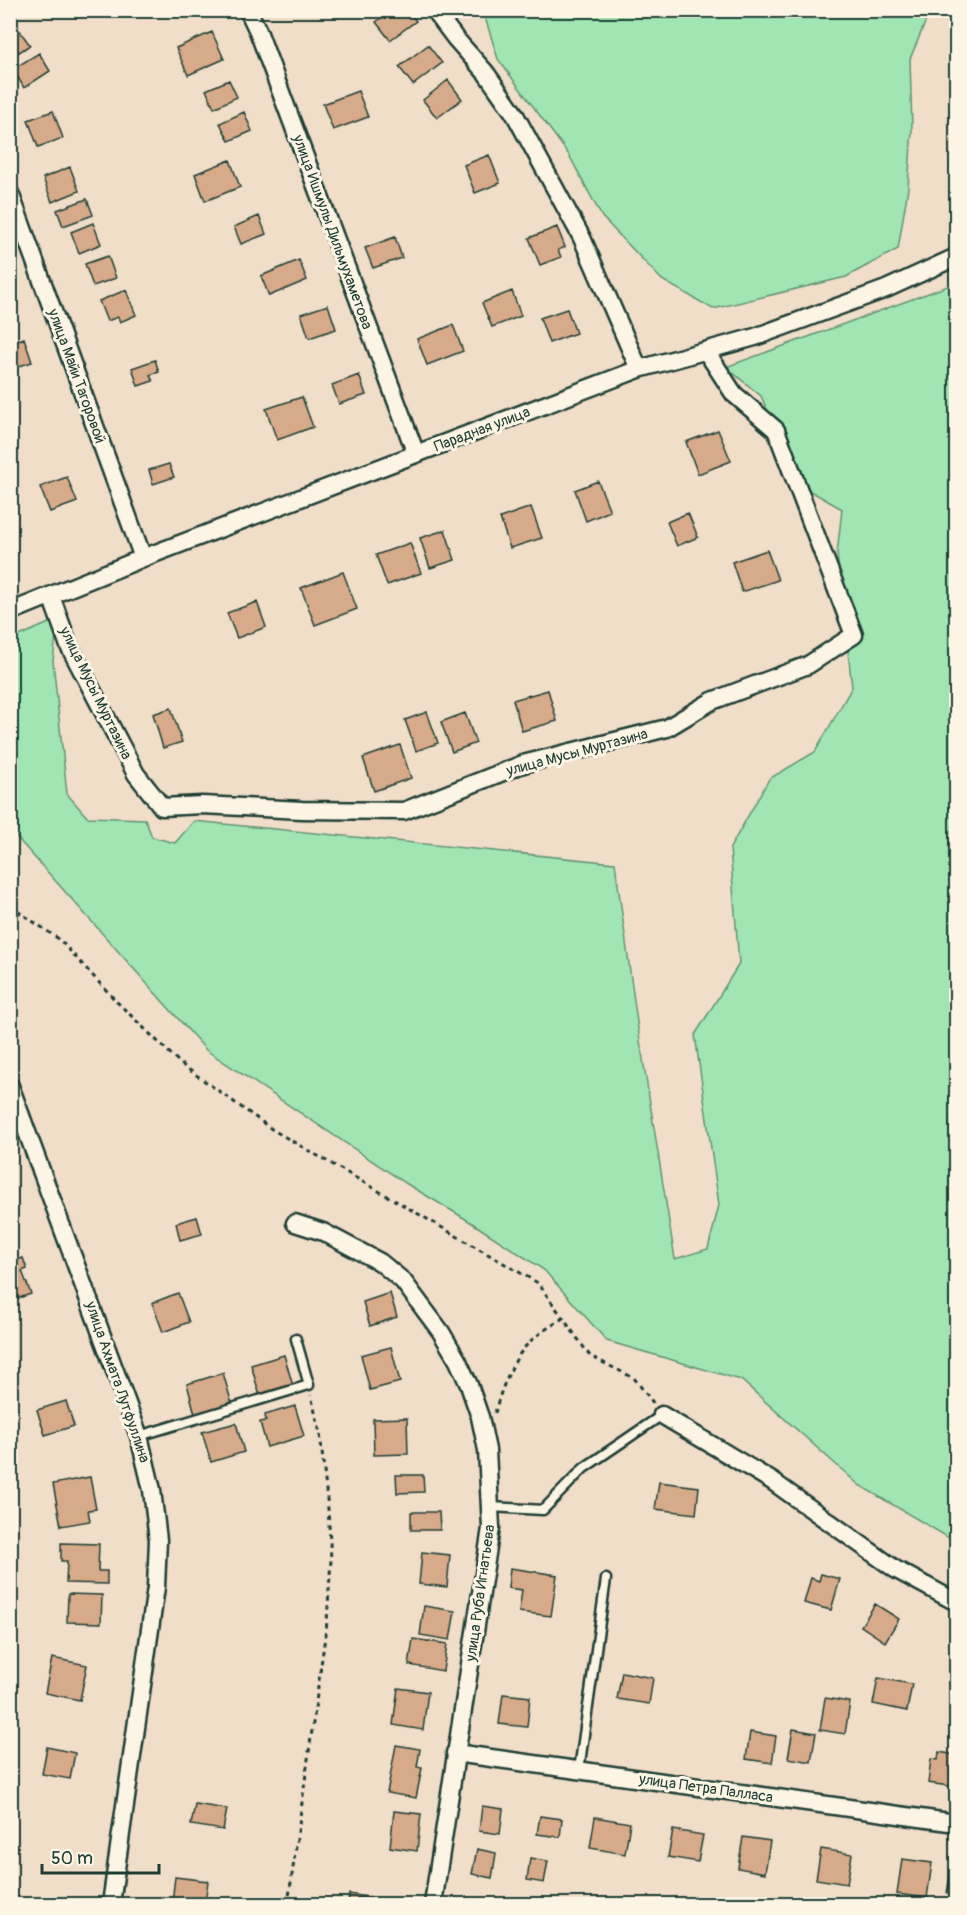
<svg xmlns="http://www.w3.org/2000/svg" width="967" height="1915" viewBox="0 0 967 1915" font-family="Pangolin,sans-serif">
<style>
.green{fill:#a1e6b2;stroke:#609273;stroke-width:1.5}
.building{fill:#d7aa89;stroke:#1f3d34;stroke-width:1.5}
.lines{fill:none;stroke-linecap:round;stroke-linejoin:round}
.lane-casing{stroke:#1f3d34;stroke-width:13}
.street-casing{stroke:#1f3d34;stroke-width:21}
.path{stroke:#1f3d34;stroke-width:3;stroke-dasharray:4.5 4.5;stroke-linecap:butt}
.lane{stroke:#fcf5e5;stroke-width:8}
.street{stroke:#fcf5e5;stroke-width:16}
.labels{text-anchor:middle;stroke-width:6;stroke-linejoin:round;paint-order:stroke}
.street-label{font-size:15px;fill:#1f3d34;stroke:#fcf5e5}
</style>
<rect width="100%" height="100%" fill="#f1dec9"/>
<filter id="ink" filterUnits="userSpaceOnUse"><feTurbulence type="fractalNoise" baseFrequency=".0167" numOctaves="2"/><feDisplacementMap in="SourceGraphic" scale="12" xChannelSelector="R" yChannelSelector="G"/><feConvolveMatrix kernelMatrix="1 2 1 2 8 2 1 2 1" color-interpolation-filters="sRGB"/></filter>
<g filter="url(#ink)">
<path class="green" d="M483 11H930L910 59 912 130 908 188 898 249 846 277 713 309 662 280 602 217 569 155 498 59Z
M956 283V1542L859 1485 741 1380 607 1341 544 1270 469 1221 407 1184 206 1050 11 831 10 640 58 619 53 661 67 794 87 817 145 819 152 837 175 843 194 821 615 863 637 1022 675 1259 708 1249 719 1205 695 1035 739 964 730 848 769 779 815 752 852 687 837 554 842 509 805 488 792 469 761 396 726 367Z"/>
<path class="building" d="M391 10H408L416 21 390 40 376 22Z
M19 30 30 45 10 58V35Z
M212 32 224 59 188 75 176 48Z
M428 45 442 63 413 85 399 67Z
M39 53 50 71 24 88 13 69Z
M229 80 237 97 214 108 206 90Z
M448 80 462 99 437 118 423 100Z
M358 91 368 117 333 130 323 104Z
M53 111 63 138 38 147 28 120Z
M244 112 252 131 229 141 220 123Z
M489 155 500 183 475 193 464 165Z
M230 160 240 187 205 201 195 174Z
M70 167 79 191 52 202 43 178Z
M87 199 93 215 63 226 57 210Z
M259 216 266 234 241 244 234 227Z
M93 223 101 244 79 253 71 232Z
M557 227 565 247 558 250 561 257 540 265 529 238Z
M395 237 402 258 373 268 365 248Z
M108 256 116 278 93 286 85 264Z
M299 260 307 280 269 296 261 276Z
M126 290 136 315 120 322 118 317 107 321 99 301Z
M512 291 521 316 492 327 482 303Z
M328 305 336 329 309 338 301 314Z
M567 309 576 333 549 343 540 318Z
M453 325 463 351 427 365 417 339Z
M24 338 32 362 10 369V343Z
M155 360 159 372 150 375 153 381 138 386 132 368Z
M359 375 366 395 339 404 332 385Z
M302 397 313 427 277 440 266 409Z
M718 430 731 461 698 474 686 442Z
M169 464 174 477 153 484 149 470Z
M67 477 77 502 50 512 40 487Z
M598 481 610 511 586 521 575 490Z
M531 507 542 538 510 548 500 518Z
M688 513 698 537 677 546 667 522Z
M445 530 455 560 430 568 420 538Z
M410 543 421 573 387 585 376 555Z
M767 550 778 580 742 592 732 562Z
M343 572 357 609 315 625 301 588Z
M257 602 266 627 237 638 227 613Z
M548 690 557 721 522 731 513 700Z
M171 708 182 742 163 748 153 714Z
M427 712 438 743 416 751 405 720Z
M465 713 476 743 452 752 441 722Z
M400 745 411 778 374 791 363 758Z
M197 1217 202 1234 180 1240 176 1223Z
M23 1258 27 1269 22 1271 31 1294 10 1301V1262Z
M178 1293 189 1322 163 1332 152 1303Z
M390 1293 397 1317 370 1326 363 1302Z
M391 1347 400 1382 370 1390 361 1355Z
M284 1355 293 1386 260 1396 251 1365Z
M223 1373 232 1404 195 1414 187 1384Z
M66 1401 74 1426 45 1435 37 1410Z
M295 1406 304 1436 267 1447 260 1422 266 1421 265 1415Z
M407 1418 408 1454 374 1455 373 1419Z
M236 1423 244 1452 211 1462 202 1432Z
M396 1475H423L424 1492 397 1493Z
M90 1477 96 1509 88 1510 90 1521 61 1526 53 1484Z
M659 1482 699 1487 696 1514 655 1509Z
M411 1512H439L440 1530H411Z
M61 1543 99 1544 98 1571H107V1584L66 1583 67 1561H61Z
M422 1552 450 1555 447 1587 419 1584Z
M510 1568 557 1575 551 1616 519 1612 522 1590 508 1588Z
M821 1574 840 1579 831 1610 804 1603 811 1578 819 1581Z
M68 1594 102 1595 101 1623 67 1622Z
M875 1604 899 1619 885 1642 861 1626Z
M424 1606 455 1611 450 1640 420 1635Z
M413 1639 447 1644 443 1671 409 1665Z
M52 1658 87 1665 80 1700 45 1693Z
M622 1672 653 1678 649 1704 617 1699Z
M878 1678 912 1684 907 1711 873 1704Z
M398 1688 428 1692 423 1730 393 1725Z
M503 1694 530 1697 527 1727 499 1724Z
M825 1698 850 1702 845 1734 820 1730Z
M793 1729 816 1733 811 1762 788 1758Z
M750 1732 776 1736 772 1763 746 1759Z
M396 1745 420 1749 417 1767 422 1768 416 1798 387 1793Z
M47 1747 75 1753 70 1779 42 1774Z
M939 1752 956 1755V1787L928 1783 931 1759 938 1760Z
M195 1804 227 1809 223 1830 191 1825Z
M482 1806 503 1809 500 1834 479 1831Z
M394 1811 421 1814 417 1851 390 1847Z
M540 1816 562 1819 560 1837 537 1834Z
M595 1817 630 1823 625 1854 590 1848Z
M673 1830 703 1835 698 1862 668 1857Z
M743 1837 770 1841 765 1873 738 1868Z
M477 1849 496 1853 492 1878 472 1874Z
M821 1849 852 1854 847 1884 816 1879Z
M530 1858 548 1861 544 1883 527 1880Z
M902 1859 932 1863 927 1898 897 1894Z
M952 1865 956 1866V1894L947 1893Z
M175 1877 208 1881 205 1904 172 1902Z
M349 1894 379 1899V1904H348Z"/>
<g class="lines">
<defs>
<path id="lane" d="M139 1436 309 1385 296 1339
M490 1507 543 1510 584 1468 662 1415
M579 1770 606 1579"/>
<path id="street" d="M248 10 258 31 416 454
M434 10 455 38 486 73 514 113 582 238 639 369
M10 193 143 558
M51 596 69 646 136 774 162 807 202 805 302 810 404 811 523 764 667 728 712 701 808 665 854 635 776 430 734 394 706 351
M10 612 143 558 639 369 755 337 886 289 956 257
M10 1086 139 1436 152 1490 158 1540 156 1587 111 1904
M295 1223 323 1232 380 1262 403 1281 441 1332 458 1361 469 1385 480 1417 487 1450 491 1528 433 1904
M662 1415 772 1481 895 1569 956 1602
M455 1753 956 1823"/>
</defs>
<use href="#lane" class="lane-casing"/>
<use href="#street" class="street-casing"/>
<path class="path" d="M10 906 59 939 117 1002 181 1064 273 1130 538 1283 590 1356 634 1378 654 1404
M495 1413C499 1394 512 1362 525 1347 535 1335 550 1327 563 1318
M288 1904 327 1622 331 1559 328 1509 320 1433 311 1395"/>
<use href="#lane" class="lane"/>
<use href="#street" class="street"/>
</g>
</g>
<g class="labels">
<g class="street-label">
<text transform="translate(333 232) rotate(70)" y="5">улица Ишмулы Дильмухаметова</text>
<text transform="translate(77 376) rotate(70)" y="5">улица Майи Тагоровой</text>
<text transform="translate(482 429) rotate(-21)" y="5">Парадная улица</text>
<text transform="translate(96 693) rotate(64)" y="5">улица Мусы Муртазина</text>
<text transform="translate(577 752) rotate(-15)" y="5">улица Мусы Муртазина</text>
<text transform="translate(118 1382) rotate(71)" y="5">улица Ахмата Лутфуллина</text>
<text transform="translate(480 1593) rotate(-82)" y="5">улица Руба Игнатьева</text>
<text transform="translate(706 1788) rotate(8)" y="5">улица Петра Палласа</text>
</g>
</g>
<rect width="967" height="1915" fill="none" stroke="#fcf5e5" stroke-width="36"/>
<rect x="18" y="18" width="931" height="1879" fill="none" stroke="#1f3d34" stroke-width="2" filter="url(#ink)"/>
<path d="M42 1864v9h117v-9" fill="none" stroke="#1f3d34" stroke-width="3"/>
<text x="51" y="1864" font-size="18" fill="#1f3d34" stroke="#fcf5e5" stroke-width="4.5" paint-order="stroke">50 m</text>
</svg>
